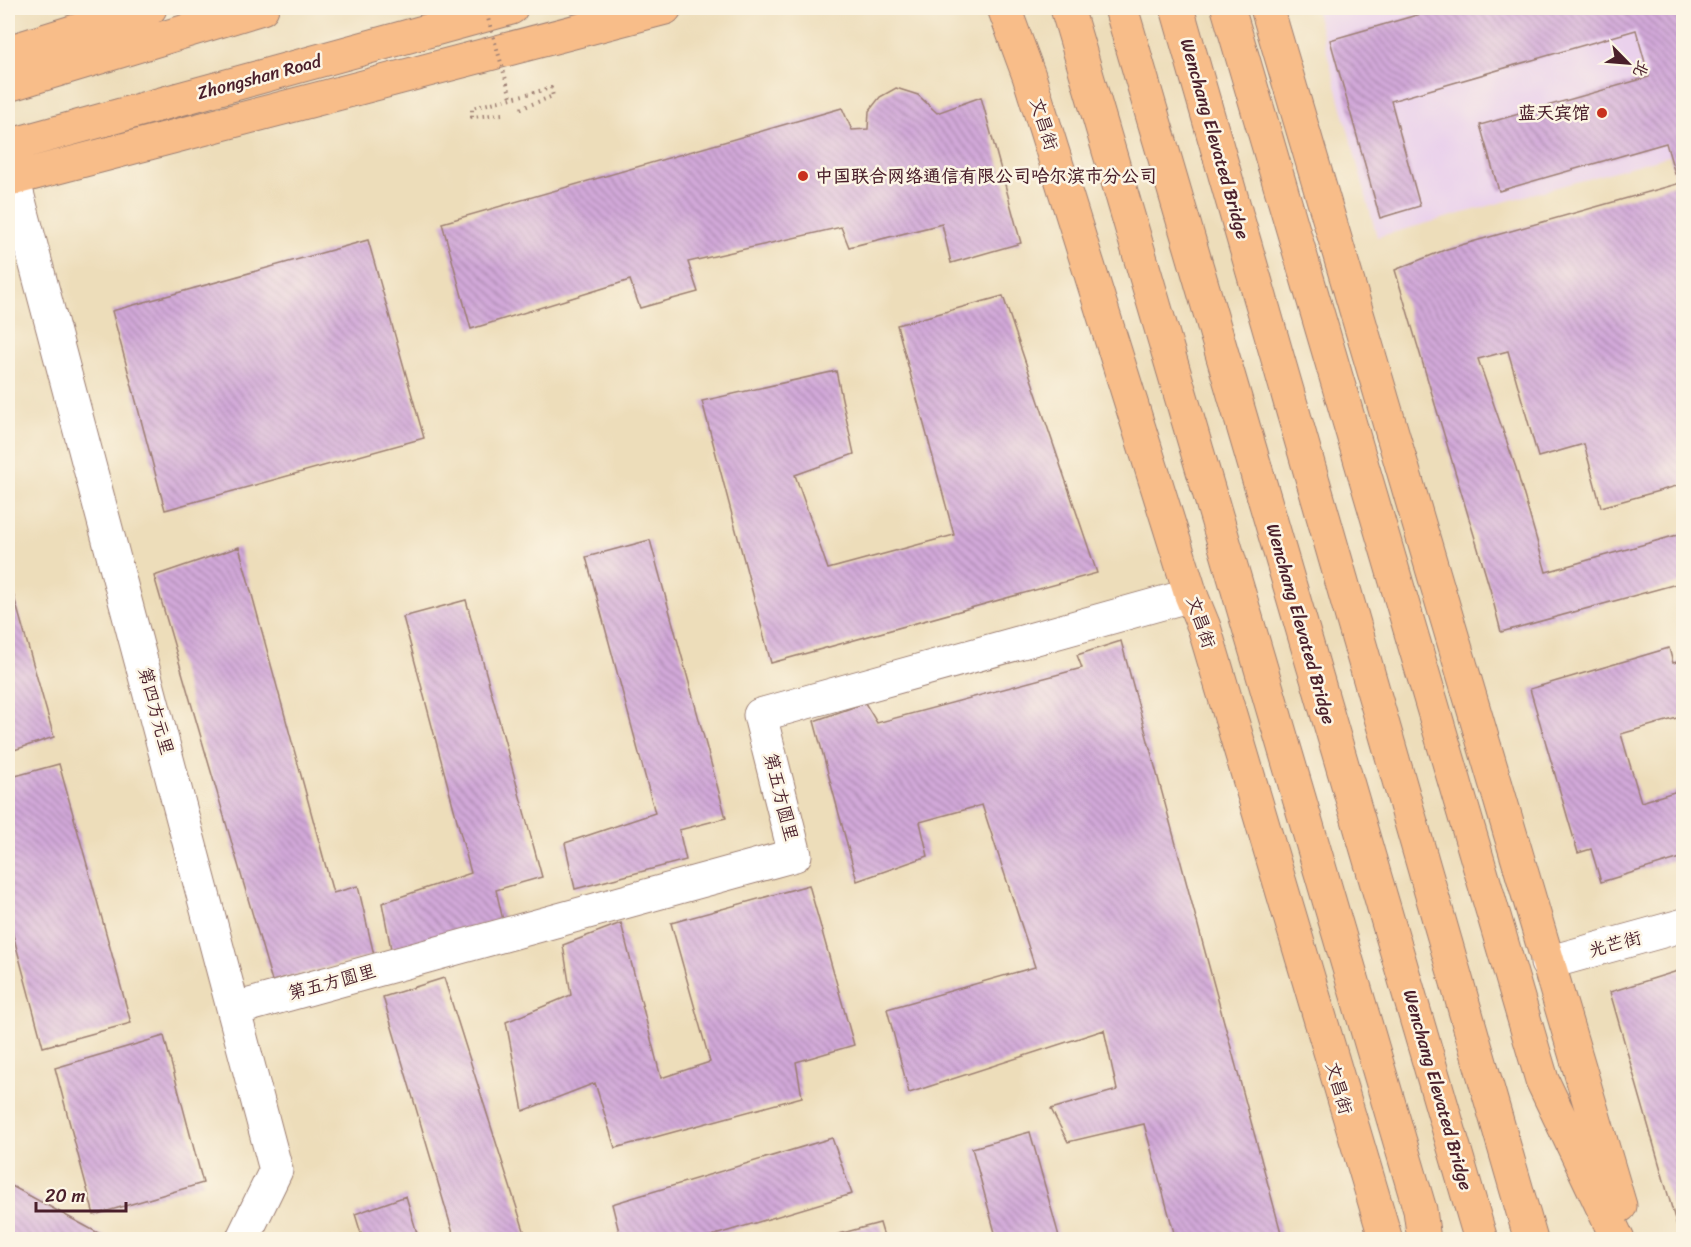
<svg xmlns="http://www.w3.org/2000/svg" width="1691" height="1247" viewBox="0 0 1691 1247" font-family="Sriracha,'LXGW WenKai TC',sans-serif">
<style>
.built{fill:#ead1ec}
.building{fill:url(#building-back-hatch)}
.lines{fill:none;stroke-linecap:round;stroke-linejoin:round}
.tertiary-casing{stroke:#9c7e72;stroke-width:35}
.primary-casing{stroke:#9c7e72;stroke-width:35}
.trunk-casing{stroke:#9c7e72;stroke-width:35}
.path{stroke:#9c7e72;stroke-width:4;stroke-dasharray:1.5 4.5;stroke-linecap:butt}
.tertiary{stroke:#fff;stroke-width:33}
.primary{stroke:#f8bd89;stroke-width:33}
.trunk{stroke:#f8bd89;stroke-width:33}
.path-bridge{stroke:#9c7e72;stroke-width:4;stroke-dasharray:1.5 4.5;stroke-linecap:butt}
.poi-dot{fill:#c8321e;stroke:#fcf5e5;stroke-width:2}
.labels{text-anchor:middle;stroke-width:5;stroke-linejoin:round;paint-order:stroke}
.street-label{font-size:18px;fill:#4a1f2b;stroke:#fcf5e5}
.poi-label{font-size:18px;font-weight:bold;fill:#4a1f2b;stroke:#fcf5e5;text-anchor:end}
</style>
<defs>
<pattern id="building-back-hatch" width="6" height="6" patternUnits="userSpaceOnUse" patternTransform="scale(1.5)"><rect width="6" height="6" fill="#d2a9d9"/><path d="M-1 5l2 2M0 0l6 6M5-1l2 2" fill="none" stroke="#ac89b0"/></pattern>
</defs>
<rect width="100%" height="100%" fill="#fcf5e5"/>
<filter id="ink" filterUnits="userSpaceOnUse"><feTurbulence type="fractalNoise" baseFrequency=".0167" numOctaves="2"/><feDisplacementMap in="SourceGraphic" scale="12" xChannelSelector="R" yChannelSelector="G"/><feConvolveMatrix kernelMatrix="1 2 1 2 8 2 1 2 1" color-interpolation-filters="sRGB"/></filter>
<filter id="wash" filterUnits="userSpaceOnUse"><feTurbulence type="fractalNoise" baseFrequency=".008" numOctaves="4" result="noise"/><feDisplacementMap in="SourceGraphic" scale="24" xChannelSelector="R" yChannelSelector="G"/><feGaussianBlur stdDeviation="1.35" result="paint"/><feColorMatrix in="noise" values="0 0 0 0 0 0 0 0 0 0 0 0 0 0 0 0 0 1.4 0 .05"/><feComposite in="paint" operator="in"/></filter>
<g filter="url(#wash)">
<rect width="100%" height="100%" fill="#edddba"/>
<path class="built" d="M1315 8H1683V152L1377 237Z"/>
<g id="blocks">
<path class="building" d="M1441 8H1684V171L1675 174 1666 143 1499 191 1480 125 1649 77 1636 30 1391 101 1420 206 1380 218 1330 40Z
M896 88 918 95 937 113 981 97 1021 243 951 263 942 224 849 247 841 227 688 262 698 292 640 308 630 280 471 329 442 223 842 108 852 130 868 129 869 111 880 97Z
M1684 182V484L1601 507 1584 444 1538 457 1508 351 1478 359 1516 468 1546 572 1684 533V582L1501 632 1490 589 1395 270 1447 249Z
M368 240 424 438 165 510 112 311Z
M1003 296 1097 573 771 663 702 401 836 371 854 454 795 475 828 569 954 535 897 325Z
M650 540 726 818 679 830 686 860 575 889 565 843 655 813 586 557Z
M239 547 333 893 358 886 374 955 272 981 154 576Z
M8 576 54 737 8 752Z
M466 600 542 877 496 890 503 920 391 949 382 903 471 873 403 617Z
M1121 641 1283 1240H1176L1144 1124 1068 1142 1051 1109 1117 1090 1104 1030 909 1093 887 1009 1035 967 982 805 920 822 928 856 857 881 814 721 865 703 877 723 1082 668 1077 655Z
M1669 648 1673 663 1684 660V716L1621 734 1641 802 1684 789V857L1601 882 1591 849 1578 853 1530 689Z
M59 764 131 1023 43 1047 8 916V778Z
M809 885 854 1045 796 1062 802 1097 615 1148 595 1083 523 1111 506 1022 571 995 563 945 621 923 661 1078 710 1062 671 923Z
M1684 969V1240H1681L1610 992Z
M444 978 527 1240H455L383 997Z
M164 1036 203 1183 94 1215 55 1068Z
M1030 1132 1060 1240H997L972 1148Z
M832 1138 852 1194 698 1240H621L612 1204Z
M8 1184 111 1240H8Z
M406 1196 419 1240H363L355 1214Z
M880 1223 885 1240H820V1239Z"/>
</g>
</g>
<g filter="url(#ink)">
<use href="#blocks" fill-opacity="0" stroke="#9c7e72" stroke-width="1.5"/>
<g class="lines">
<defs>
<path id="tertiary" d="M13 178 276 1170 242 1240
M1547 963 1684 925
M235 1009 795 855 760 715 1191 595"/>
<path id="primary" d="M8 52 150 8
M8 85 262 8
M8 146 511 8
M8 180 665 8"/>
<path id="trunk" d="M1004 8 1029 76 1191 595 1204 627 1386 1240
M1067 8 1420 1210 1424 1240
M1121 8 1481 1240
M1177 8 1531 1240
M1228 8 1542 1080 1618 1240
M1267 8 1620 1206"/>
</defs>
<use href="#tertiary" class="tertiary-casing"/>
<use href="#primary" class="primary-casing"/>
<use href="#trunk" class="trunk-casing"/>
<path class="path" d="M502 114 472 117V108L551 88 553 96 517 110"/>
<use href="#tertiary" class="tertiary"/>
<use href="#primary" class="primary"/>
<use href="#trunk" class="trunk"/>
<path class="path-bridge" d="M485 8 511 97"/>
</g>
</g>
<g class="poi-dot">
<circle cx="1602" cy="113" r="6"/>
<circle cx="803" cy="176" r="6"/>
</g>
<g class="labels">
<g class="street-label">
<text transform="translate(259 77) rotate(-15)" y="6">Zhongshan Road</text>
<text transform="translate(1044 124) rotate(73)" y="6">文昌街</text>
<text transform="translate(1215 139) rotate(74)" y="6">Wenchang Elevated Bridge</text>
<text transform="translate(1201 622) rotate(71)" y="6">文昌街</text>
<text transform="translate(1301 624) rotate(74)" y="6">Wenchang Elevated Bridge</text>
<text transform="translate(156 711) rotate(75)" y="6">第四方元里</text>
<text transform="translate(781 797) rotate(76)" y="6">第五方圆里</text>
<text transform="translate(1615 944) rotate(-15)" y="6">光芒街</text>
<text transform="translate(332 982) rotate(-15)" y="6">第五方圆里</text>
<text transform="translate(1339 1088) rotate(74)" y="6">文昌街</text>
<text transform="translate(1438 1090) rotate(74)" y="6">Wenchang Elevated Bridge</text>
</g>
<g class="poi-label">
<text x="1590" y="119">蓝天宾馆</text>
<text x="815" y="182" text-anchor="start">中国联合网络通信有限公司哈尔滨市分公司</text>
</g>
</g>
<rect width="1691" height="1247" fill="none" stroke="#fcf5e5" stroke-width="30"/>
<g transform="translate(1628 63) rotate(115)" stroke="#fcf5e5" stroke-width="4.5" paint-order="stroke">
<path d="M0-4.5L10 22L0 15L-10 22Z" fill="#4a1f2b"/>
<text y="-9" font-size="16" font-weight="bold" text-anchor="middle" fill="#4a1f2b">北</text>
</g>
<path d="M36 1202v9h90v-9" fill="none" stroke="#4a1f2b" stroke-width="3"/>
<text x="45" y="1202" font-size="18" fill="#4a1f2b" stroke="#fcf5e5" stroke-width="4.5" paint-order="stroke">20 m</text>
</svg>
